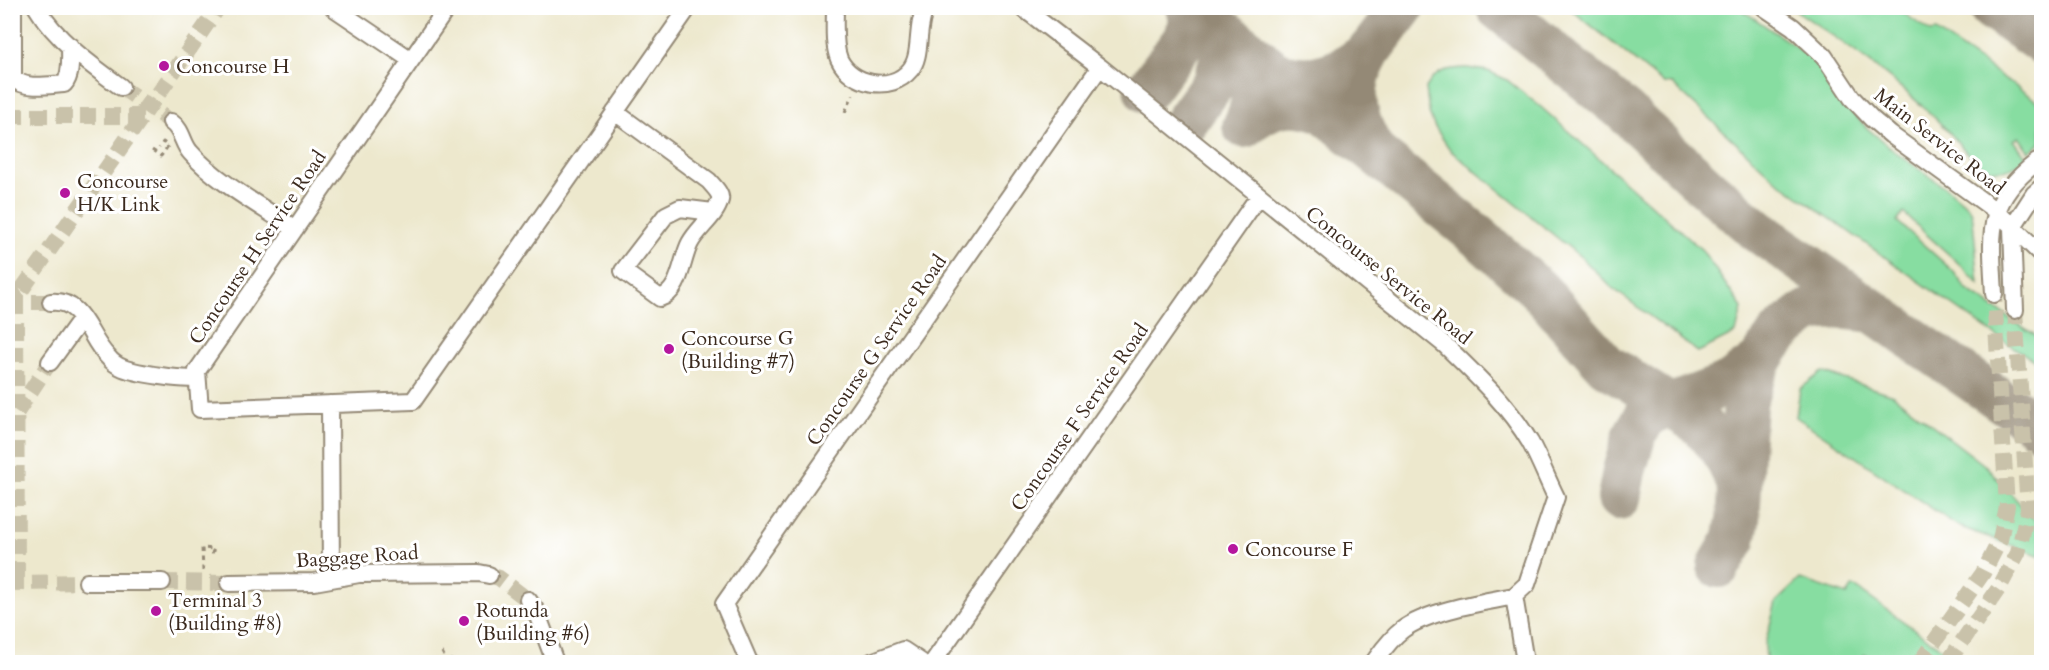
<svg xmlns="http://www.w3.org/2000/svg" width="2049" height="670" viewBox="0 0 2049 670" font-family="Cardo,serif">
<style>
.green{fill:#87dda1;stroke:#618460;stroke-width:1.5}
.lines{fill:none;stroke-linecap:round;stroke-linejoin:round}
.taxiway{stroke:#948976;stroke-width:44}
.minor-tunnel{stroke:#c9c2aa;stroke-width:16;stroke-dasharray:16 8;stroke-linecap:butt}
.minor-casing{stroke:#948976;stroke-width:20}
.path{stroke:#948976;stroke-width:3;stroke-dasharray:4.5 4.5;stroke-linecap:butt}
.minor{stroke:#fff;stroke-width:16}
.poi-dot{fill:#b5179e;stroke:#fff;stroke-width:2}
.labels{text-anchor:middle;stroke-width:6;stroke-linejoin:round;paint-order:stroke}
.poi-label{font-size:20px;fill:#3b2a1e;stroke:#fff;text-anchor:start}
.street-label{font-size:20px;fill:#3b2a1e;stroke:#fff}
</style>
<rect width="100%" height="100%" fill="#fff"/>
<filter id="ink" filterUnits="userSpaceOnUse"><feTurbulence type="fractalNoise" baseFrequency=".0167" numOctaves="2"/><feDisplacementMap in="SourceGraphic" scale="12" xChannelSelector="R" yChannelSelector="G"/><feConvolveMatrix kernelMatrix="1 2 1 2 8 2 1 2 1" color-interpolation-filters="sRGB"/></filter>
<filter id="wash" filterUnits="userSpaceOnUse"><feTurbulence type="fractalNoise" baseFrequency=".008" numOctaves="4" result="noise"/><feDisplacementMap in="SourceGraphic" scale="24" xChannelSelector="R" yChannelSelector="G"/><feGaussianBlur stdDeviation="1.35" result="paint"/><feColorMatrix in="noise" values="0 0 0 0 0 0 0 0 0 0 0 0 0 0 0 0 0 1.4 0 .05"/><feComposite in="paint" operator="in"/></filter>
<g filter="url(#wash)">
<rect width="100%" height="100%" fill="#ede8cd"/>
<path class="green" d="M1569 8H1739L1811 57 1842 102 1867 128 1895 152 1953 193 1967 205 1972 212 1973 220 1979 284C1956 258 1928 238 1904 213L1897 221 1953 271 1967 290 2041 339V365L2005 342 1777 181 1672 84 1663 83Z
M1792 8H1896L1931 32 1936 31 2041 104V142L2029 152 2019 137 2014 140 2027 158C2016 167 2004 173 1990 169 1971 163 1960 143 1946 129 1900 82 1846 44 1792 8Z
M1467 68 1488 71 1507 80 1542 108 1702 250 1742 308 1736 333 1698 352 1611 287 1582 258 1451 151 1434 126 1429 112 1426 88C1437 69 1446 69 1467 68Z
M1822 372 1893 395 1987 467 2041 527V556L1958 526 1796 417 1800 389Z
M1800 579 1847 595 1853 586 1961 662H1889L1864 655 1861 662H1766L1765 644 1776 602Z"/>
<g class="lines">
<path class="taxiway" d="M1187 8C1192 19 1189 30 1183 41 1225 7 1255 54 1253 95 1253 106 1249 116 1244 126 1270 104 1291 99 1323 111
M1196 8 1475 234 1539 290 1606 365 1701 425 1723 451 1740 487
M1498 8 1623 110 1705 186 1758 231 2042 429
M1991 8 2042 43
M1209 18C1227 47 1225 53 1213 84 1220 79 1227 71 1235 67 1253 59 1268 70 1284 75 1315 85 1347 71 1370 50 1348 88 1352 117 1375 153
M1370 50 1402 8
M1146 91 1183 41
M1185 123 1213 84
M1619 498 1624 471 1635 434 1647 414 1730 383 1760 361
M1719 566 1734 540 1738 521 1745 404C1752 372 1769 338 1797 319 1802 315 1807 311 1813 310 1833 305 1853 309 1873 311"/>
</g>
</g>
<g filter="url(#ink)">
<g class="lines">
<path class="minor-tunnel" d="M121 87 171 122
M8 116H143
M8 286 16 298 218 8
M16 298 17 582
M8 302H51
M17 412 50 362
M489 575 499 578 528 600
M162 582 229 583
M8 583 87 582
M1920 662 1983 573 2000 540 2007 506 1994 294
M1948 662 1999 588 2018 553 2028 509 2015 310"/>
<defs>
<path id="minor" d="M13 8V78C25 90 48 85 64 84 72 75 70 58 70 46
M37 8C56 40 91 65 121 87
M334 8 411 60
M447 8 197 371 200 409 413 401 688 8
M835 8C835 23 833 44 839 59 851 85 891 93 910 70 923 55 915 26 926 8
M1023 8 1100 67 1445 345C1476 375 1508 405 1530 442 1540 460 1547 479 1556 497L1527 584 1514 596
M1765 8 1793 27 1824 56 1852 98 1872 119 1891 135 1996 211 2042 255
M615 112 709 181C713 186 722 194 720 200 716 216 698 228 690 243 681 260 681 291 660 298L623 271 666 215 680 208 713 212
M171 122C183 130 182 144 191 153 215 181 264 208 295 229
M1994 294C1991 235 1984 202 2037 162
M51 302C84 299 88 338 108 357 111 361 118 366 123 368 136 373 185 381 197 378
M2015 310 2012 228 2034 194 2042 187
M50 362 82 318
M330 404 331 578
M87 582H162
M229 583 314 582 359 574 479 573 489 575
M1514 596 1525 662
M528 600 536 611 555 662
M749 662 724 604 1100 67
M871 662 903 650 921 662
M933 662 1259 196
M1374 662C1382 651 1390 639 1402 630 1427 611 1483 602 1514 596"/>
</defs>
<use href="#minor" class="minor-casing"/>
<path class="path" d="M845 112 853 95
M152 150 161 156 168 146 163 142 159 148
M203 571 202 548 214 549 212 553H207
M12 627V644
M442 652 447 662
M450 659 452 662"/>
<use href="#minor" class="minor"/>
</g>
</g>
<g class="poi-dot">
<circle cx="164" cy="66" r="6"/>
<circle cx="65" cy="193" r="6"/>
<circle cx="669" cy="349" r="6"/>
<circle cx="1233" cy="549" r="6"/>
<circle cx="156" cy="611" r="6"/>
<circle cx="464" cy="621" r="6"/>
</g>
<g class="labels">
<g class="poi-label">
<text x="176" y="73">Concourse H</text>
<text x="77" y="188">Concourse<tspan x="77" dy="23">H/K Link</tspan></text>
<text x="681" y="345">Concourse G<tspan x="681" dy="23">(Building #7)</tspan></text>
<text x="1245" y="556">Concourse F</text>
<text x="168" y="607">Terminal 3<tspan x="168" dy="23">(Building #8)</tspan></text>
<text x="476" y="617">Rotunda<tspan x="476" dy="23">(Building #6)</tspan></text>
</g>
<g class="street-label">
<text transform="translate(1940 141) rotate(38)" y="7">Main Service Road</text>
<text transform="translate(257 247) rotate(-56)" y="7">Concourse H Service Road</text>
<text transform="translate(1389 275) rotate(39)" y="7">Concourse Service Road</text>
<text transform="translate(876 350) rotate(-55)" y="7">Concourse G Service Road</text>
<text transform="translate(1079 417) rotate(-55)" y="7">Concourse F Service Road</text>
<text transform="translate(357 556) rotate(-4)" y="7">Baggage Road</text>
</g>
</g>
<rect width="2049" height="670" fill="none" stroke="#fff" stroke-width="30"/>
</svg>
